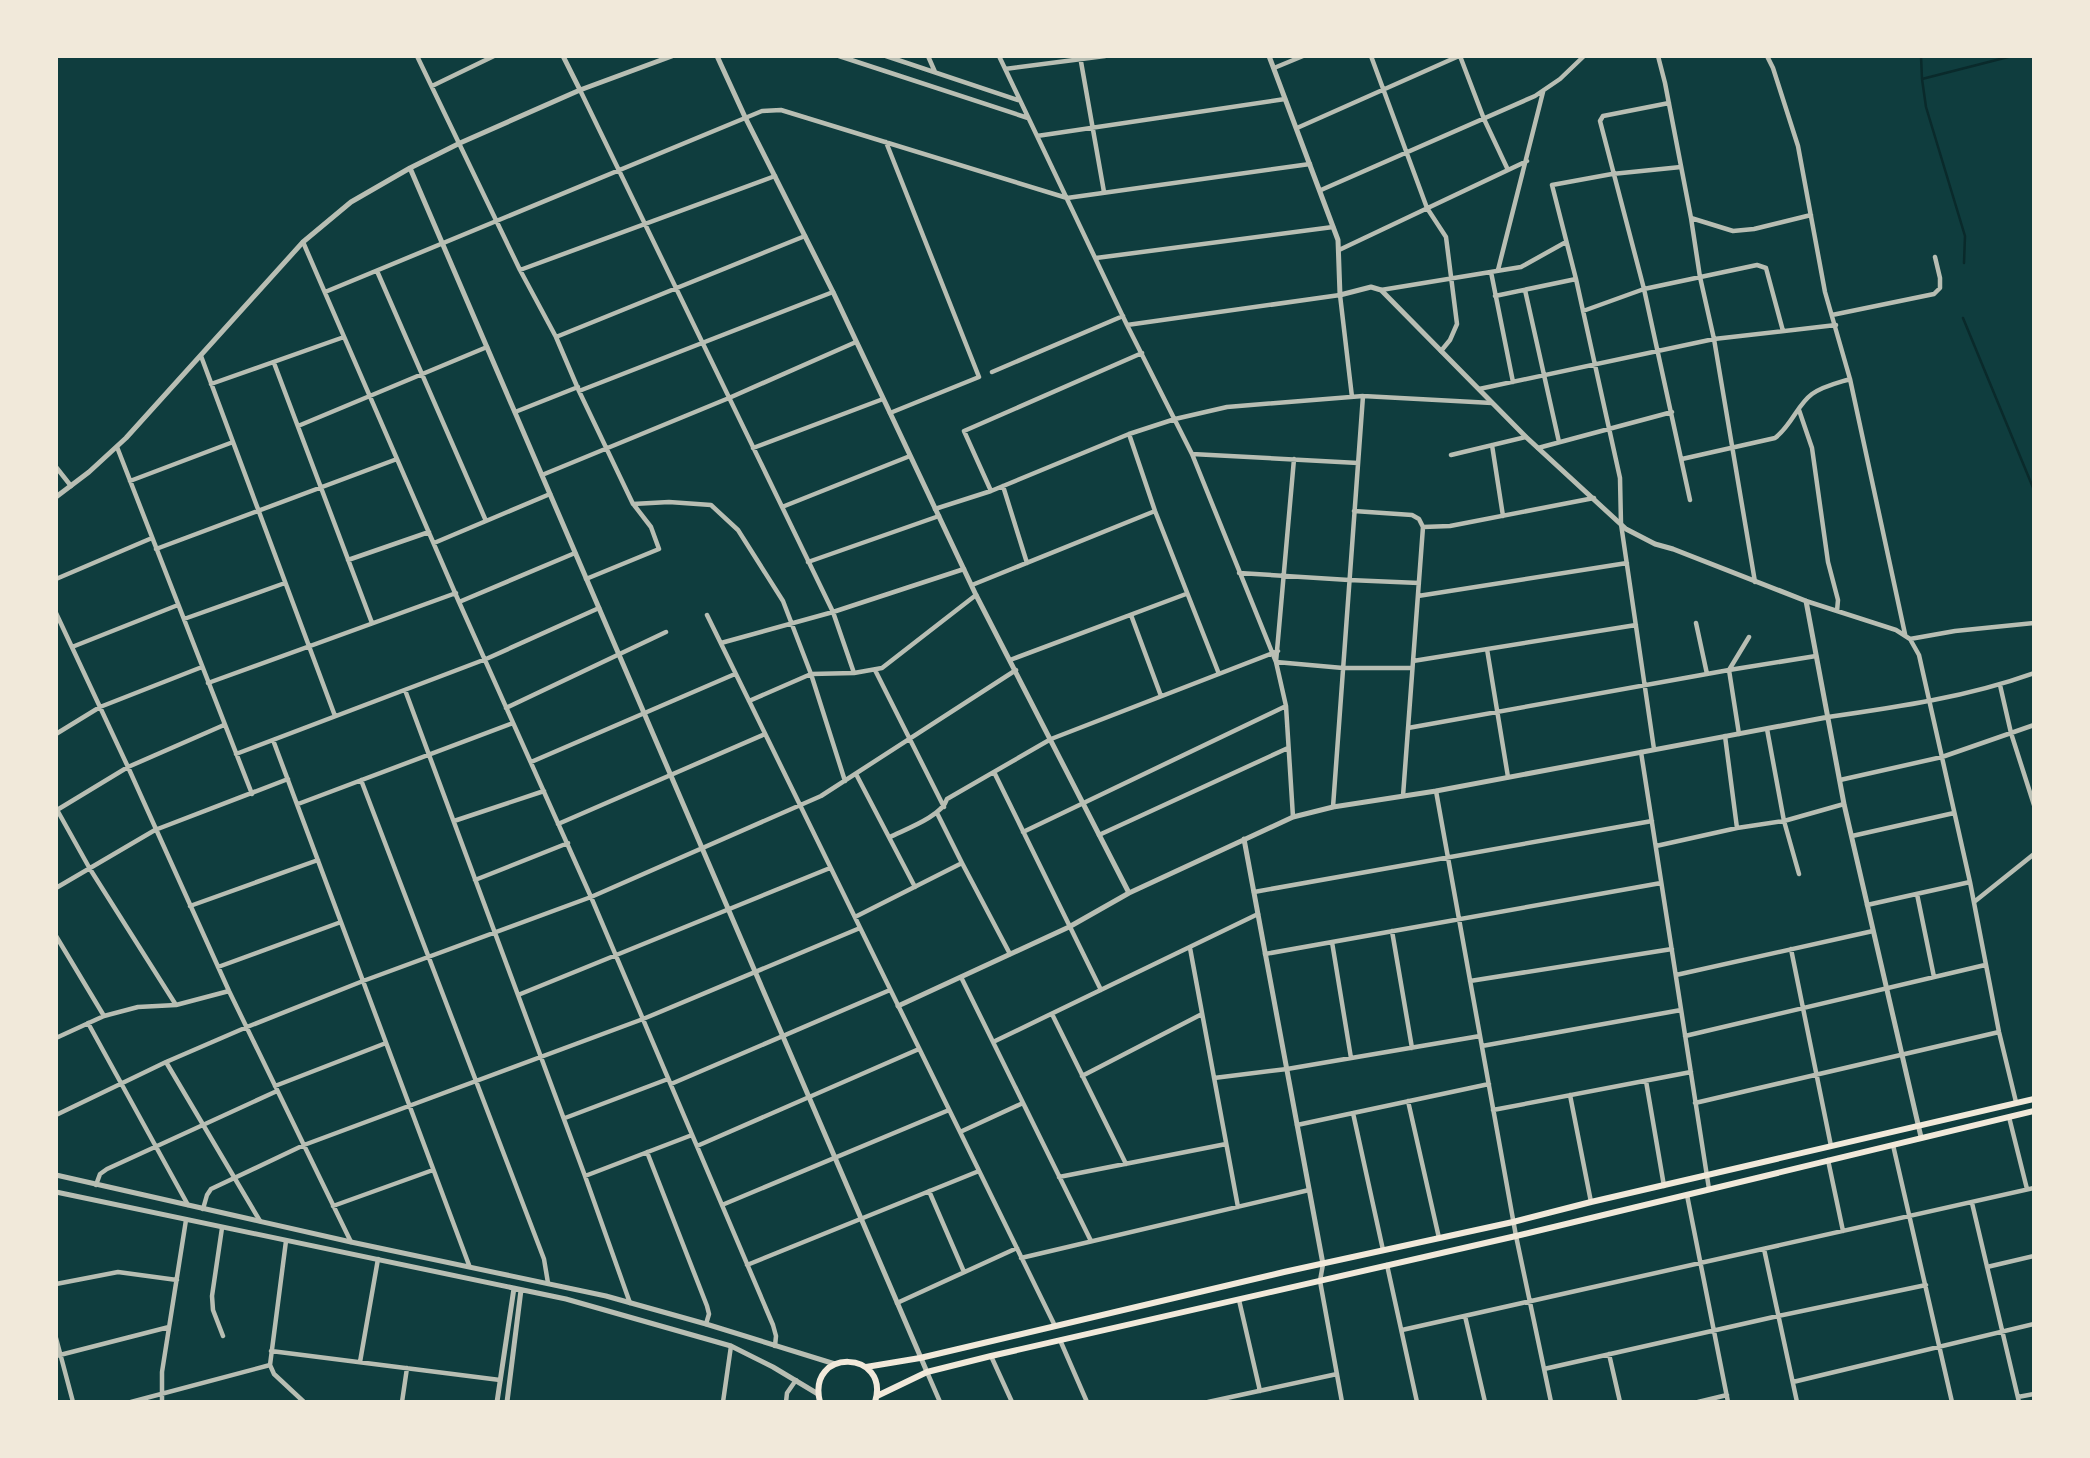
<svg xmlns="http://www.w3.org/2000/svg" width="2090" height="1458" viewBox="0 0 2090 1458" font-family="Mulish,sans-serif">
<style>
.lines{fill:none;stroke-linecap:round;stroke-linejoin:round}
.stream{stroke:#0a2a2b;stroke-width:2.5}
.minor{stroke:#b8beb3;stroke-width:4.5}
.tertiary{stroke:#b8beb3;stroke-width:5}
.secondary{stroke:#f1e9da;stroke-width:6}
</style>
<rect width="100%" height="100%" fill="#0f3d3e"/>
<g class="lines">
<path class="stream" d="M1921 56 1922 79 1926 107 1965 236 1964 263
M1922 79 2012 56
M1963 318 2034 490"/>
<path class="minor" d="M417 56 520 270 556 337 579 391 633 504 669 502 711 505 738 530 783 601 811 674 845 781
M839 56 1028 118
M886 56 1018 100
M928 56 935 72
M999 56 1127 325 1192 454 1276 662 1286 706 1293 817
M1080 56 1104 192
M1371 56 1427 208 1446 237 1457 324 1450 340 1441 351
M1460 56 1484 119 1508 170
M1658 56 1665 83 1691 218 1700 277 1714 339 1755 582
M1767 56 1773 68 1798 146 1825 292 1850 379 1905 634
M1274 68 1303 56
M1005 69 1105 56
M432 86 494 56
M580 90 833 612 854 673
M1669 103 1603 116 1600 121 1644 289 1690 500
M1297 128 1459 56
M1037 136 1285 99
M886 142 979 377 890 413
M1321 190 1535 96 1560 79 1584 56
M1691 218 1733 231 1754 229 1811 215
M303 242 459 602 591 897 773 1325 776 1336 775 1346
M1339 250 1527 161
M1096 258 1333 227
M520 270 775 176
M1498 270 1543 92
M377 271 486 521
M1491 272 1513 382
M1381 290 1521 267 1566 242
M1525 290 1559 442
M325 292 762 111 781 110 1067 198 1310 164
M1495 296 1576 279
M1583 311 1644 289 1757 265 1766 268 1783 331
M1832 315 1934 294 1940 288V278L1935 257
M1127 325 1340 295 1352 397
M556 337 805 236
M201 356 335 716
M274 363 372 623
M992 372 1123 316
M211 384 344 337
M1479 389 1714 339 1836 325
M579 391 833 292
M1799 410 1812 448 1828 562 1838 600 1837 611
M515 412 578 387
M298 426 487 347
M1129 434 1155 511 1219 674
M1492 445 1503 516
M117 447 252 794
M753 448 883 399
M1538 448 1672 412
M1192 454 1358 463
M1451 455 1526 437
M1294 459 1276 662 1343 668H1412
M1682 459 1775 438C1792 425 1797 405 1812 394 1823 386 1837 383 1850 379
M56 467 71 486
M542 475 729 398 856 342
M130 481 233 442
M1003 486 1027 563
M991 491 964 431 1142 353
M782 507 910 456
M935 509 991 491 1129 434 1175 419 1227 407 1363 396 1492 403
M1354 511 1412 515 1419 519 1423 527 1403 796
M1423 527 1450 526 1594 498
M434 543 550 494
M156 549 397 459
M348 560 429 532
M808 562 939 516
M1239 573 1349 580 1419 583
M56 579 152 538
M586 579 659 549 651 527 634 505
M972 585 1155 511
M1418 596 1627 563
M1806 601 1896 630 1910 639 1919 655 1970 882 1999 1032 2016 1102
M459 602 575 553
M56 613 128 767 229 991 351 1242
M707 615 1055 1326
M1131 615 1161 696
M184 619 285 583
M1696 623 1707 674
M1910 639 1955 631 2034 623
M721 643 833 612 964 569
M72 647 178 605
M1487 649 1508 777
M1010 660 1186 594
M1413 661 1636 625
M875 670 944 807
M208 683 456 593
M2000 685 2011 733 2034 805
M405 690 585 1176 630 1303
M749 701 811 674 854 673 882 668 976 595
M506 708 666 632
M1828 717C1898 707 1967 697 2034 673
M1408 728 1729 670 1816 656
M1767 729 1784 821 1799 874
M56 734 100 707 202 667
M1739 734 1729 670 1749 637
M1725 736 1737 828
M273 740 469 1265
M1654 749 1621 524 1620 478 1576 279 1552 185 1612 174 1681 167
M1641 752 1709 1189
M236 754 486 659 599 608
M531 762 735 674
M994 772 1101 990
M856 774 915 887
M361 780 544 1259 548 1283
M1840 780 1942 757 2034 725
M1436 791 1516 1236 1551 1402
M298 804 513 723
M1333 807 1363 396
M56 808 90 869 176 1005
M57 810 128 767 224 725
M937 813 962 863 1010 954
M454 821 544 791
M558 824 765 734
M1023 832 1286 706
M1099 835 1288 748
M1852 836 1954 813
M890 837C906 829 942 816 947 799L1051 739 1278 651
M1656 846 1737 828 1784 821 1844 804
M475 880 568 843
M56 888 155 830 288 779
M1254 892 1652 821
M1917 894 1934 977
M1974 902 2034 854
M1867 905 1970 882
M190 906 318 860
M855 917 962 863
M1392 931 1412 1048
M56 936 104 1016
M1332 942 1351 1058
M1190 948 1238 1207
M1791 949 1831 1146
M1265 954 1661 883
M218 967 341 922
M1676 975 1873 931
M961 977 1091 1241
M1470 981 1672 949
M518 995 830 868
M1052 1014 1126 1164
M88 1023 188 1205
M1685 1036 1985 965
M56 1038 104 1016 138 1007 176 1005 229 991
M993 1042 1258 914
M1482 1046 1681 1010
M166 1062 260 1221
M1082 1076 1202 1014
M1214 1078 1287 1069 1480 1036
M1646 1081 1664 1186
M671 1084 890 990
M275 1086 386 1043
M1570 1095 1591 1202
M1408 1101 1439 1238
M1695 1103 1999 1032
M1493 1110 1691 1072
M1353 1113 1383 1250
M56 1115 166 1062 247 1027 363 981 591 897 821 796 1016 670
M2009 1117 2027 1189
M565 1118 668 1079
M1297 1125 1489 1084
M960 1132 1023 1103
M1893 1145 1952 1402
M697 1146 919 1049
M647 1152 707 1306 709 1314 706 1324
M1828 1160 1843 1231
M585 1176 692 1135
M1059 1177 1226 1144
M96 1185 100 1174 107 1169 277 1091
M929 1191 964 1272
M1687 1195 1728 1402
M1972 1203 2019 1402
M722 1205 949 1110
M333 1206 433 1170
M203 1209 207 1195 211 1189 304 1145 643 1019 860 928
M222 1228 212 1296 213 1310 223 1336
M286 1241 270 1365 274 1374 304 1402
M1764 1249 1797 1402
M1021 1258 1309 1190
M1323 1264 1320 1281 1342 1402
M747 1265 979 1171
M1387 1265 1417 1402
M1987 1267 2034 1256
M56 1284 118 1272 177 1280
M1239 1300 1260 1391
M897 1303 1017 1248
M1465 1316 1485 1402
M1402 1330 2034 1188
M56 1338 73 1402
M1060 1340 1087 1402
M271 1351 500 1380
M1609 1354 1620 1402
M56 1356 169 1327
M991 1356 1012 1402
M360 1362 378 1259
M1544 1369 1778 1316 1926 1285
M927 1372 940 1402
M1793 1382 2034 1324
M2018 1397 2034 1394
M131 1402 270 1365
M162 1402V1372L186 1220
M402 1402 407 1368
M723 1402 731 1346
M786 1402 787 1393 796 1380
M1208 1402 1337 1374
M1698 1402 1727 1395"/>
<path class="tertiary" d="M563 56 580 90
M717 56 745 117 833 292 976 595 1129 893
M1269 56 1338 240 1340 295 1371 287 1381 290 1526 437 1626 529 1655 544 1673 549 1806 601 1844 804 1921 1137
M410 168 927 1372
M56 497 89 472 126 438 303 242 351 202 410 168 460 143 580 90 672 56
M1244 839 1323 1264
M898 1006 1069 927 1129 893 1293 817 1333 807 1436 791 1828 717
M56 1175 351 1242 606 1296 706 1324 835 1364
M56 1192 566 1299 731 1346 773 1367 818 1394
M497 1402 514 1288
M507 1402 521 1290"/>
<path class="secondary" d="M866 1367 920 1358 1284 1272 1513 1222 1591 1202 2034 1099
M877 1396 927 1372 991 1356 1516 1236 2034 1111
M820 1402C806 1347 891 1350 875 1402"/>
</g>
<rect width="2090" height="1458" fill="none" stroke="#f1e9da" stroke-width="116"/>
</svg>
